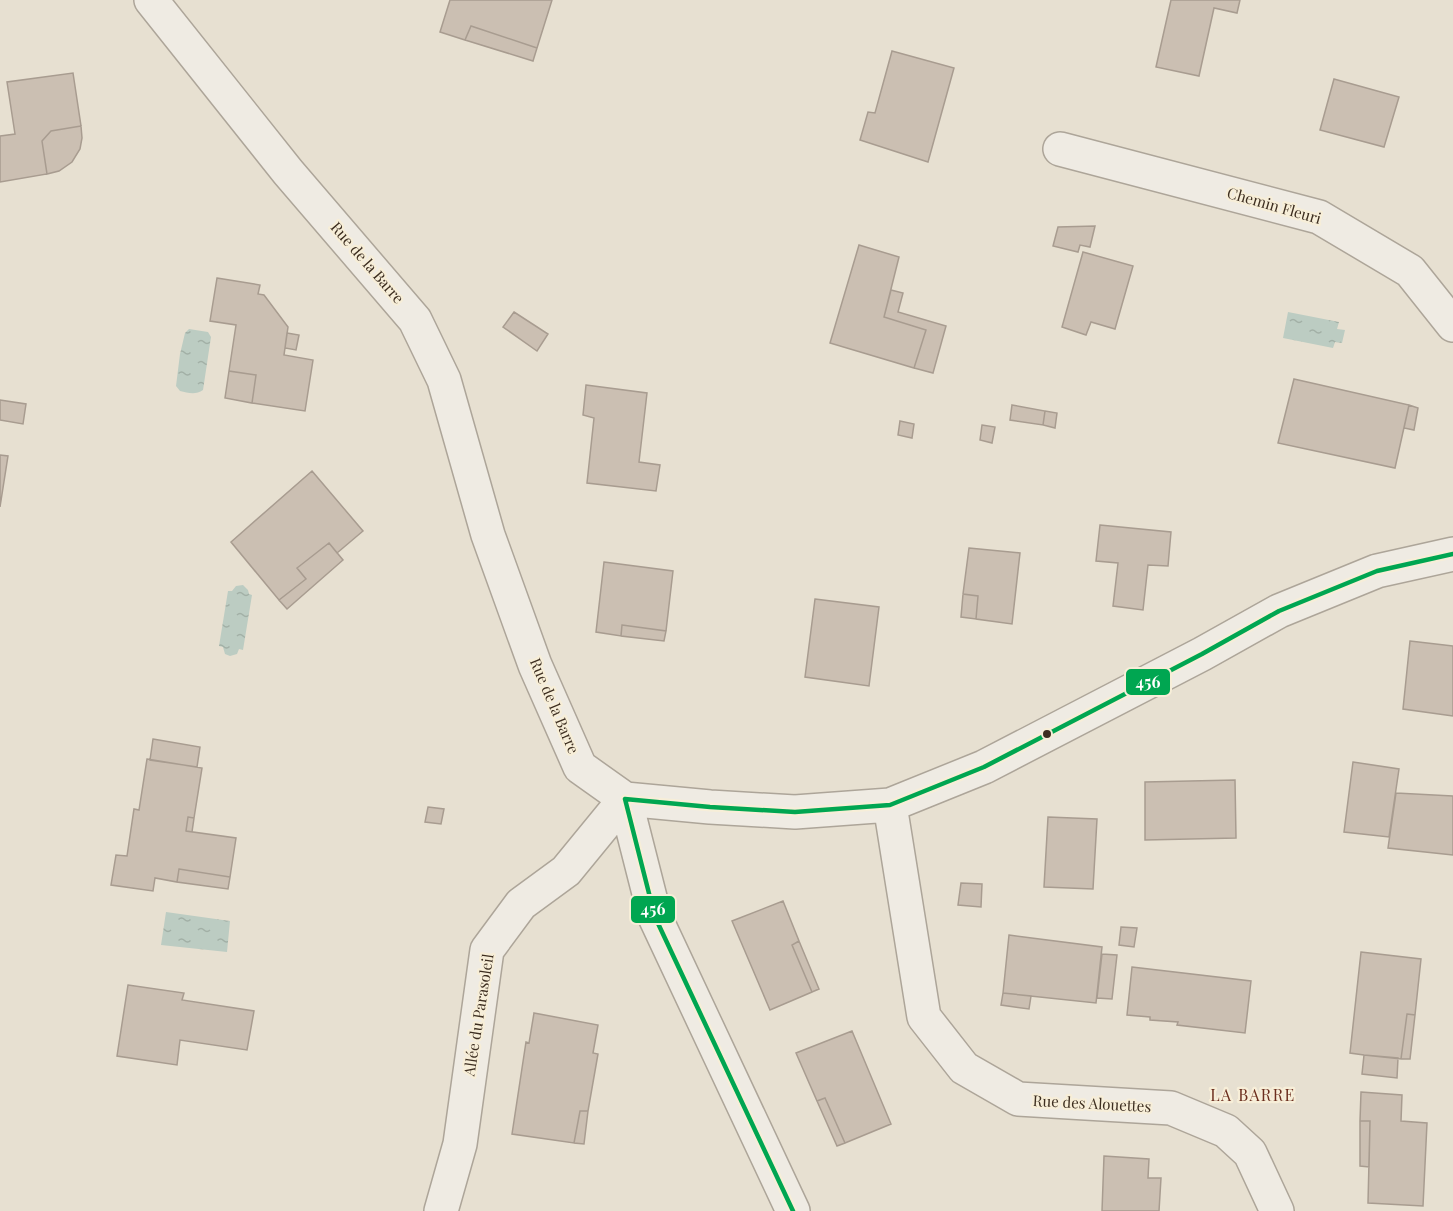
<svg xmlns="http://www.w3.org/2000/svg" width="1453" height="1211" viewBox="0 0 1453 1211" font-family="'Playfair Display',serif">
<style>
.water{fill:url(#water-ripples)}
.building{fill:#cbbfb2;stroke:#a89c90;stroke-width:1.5}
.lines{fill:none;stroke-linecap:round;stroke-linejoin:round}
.minor-casing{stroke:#ada599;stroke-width:36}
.minor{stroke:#efebe3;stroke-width:33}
.bus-1-casing{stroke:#f7eed8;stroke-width:9}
.bus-1{stroke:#00a651;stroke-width:4.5}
.bus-dot{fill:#3d2e20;stroke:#f7eed8;stroke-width:2}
.labels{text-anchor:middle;stroke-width:4.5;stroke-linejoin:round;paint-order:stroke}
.street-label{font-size:15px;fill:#3d2e20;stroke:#f7eed8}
.neighbourhood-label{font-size:16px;letter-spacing:1.5px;fill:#6b2e1e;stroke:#f7eed8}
.line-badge{stroke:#f7eed8;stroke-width:2}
.badge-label{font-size:16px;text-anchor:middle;font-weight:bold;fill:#fff}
</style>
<defs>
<pattern id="water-ripples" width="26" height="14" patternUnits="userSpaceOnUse" patternTransform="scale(1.5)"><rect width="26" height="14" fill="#bcccc2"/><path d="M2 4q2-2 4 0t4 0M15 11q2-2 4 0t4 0" fill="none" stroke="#a2b0a6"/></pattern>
</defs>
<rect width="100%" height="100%" fill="#e7e0d1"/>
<path class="water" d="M1288 312 1339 322 1337 329 1345 330 1342 343 1335 342 1333 348 1283 338Z
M189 329 208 332 211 337 203 390C196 395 188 393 180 391L176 386 180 354 185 333Z
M243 585 248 590 249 594 252 595 243 650 239 649 237 654 230 656 225 654 223 647 219 646 228 591H232L236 586Z
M166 912 230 921 227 952 161 945Z"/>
<path class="building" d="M450 0H552L537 48 471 26 465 40 440 32Z
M1171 0H1240L1237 13 1214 8 1199 76 1156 67Z
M471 26 537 48 533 61 465 40Z
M892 51 954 68 928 162 860 140 868 112 875 113Z
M73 73 81 126 51 131 42 141 47 174 0 182V136L15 134 7 82Z
M1334 79 1399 97 1384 147 1320 130Z
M81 126 82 138 80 149 72 162 59 171 47 174 42 141 51 131Z
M1095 226 1090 247 1080 245 1078 252 1053 246 1058 227Z
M859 245 899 257 884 317 926 330 914 368 830 343Z
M1083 252 1133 266 1115 329 1091 322 1086 335 1062 327Z
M217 278 260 285 258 294 264 295 288 327 284 355 313 360 305 411 252 403 256 375 229 371 236 325 210 321Z
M891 290 903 293 898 312 946 326 933 373 914 368 926 330 884 317Z
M514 312 548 334 537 351 503 327Z
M287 333 299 335 296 350 285 348Z
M229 371 256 375 252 403 225 398Z
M1294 379 1409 405 1395 468 1278 443Z
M586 385 647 393 639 462 660 465 656 491 587 483 594 418 583 415Z
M0 400 26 404 23 424 0 420Z
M1012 405 1045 411 1043 425 1010 420Z
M1409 405 1418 408 1414 430 1404 428Z
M1045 411 1057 413 1055 428 1043 425Z
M900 421 914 424 912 438 898 435Z
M982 425 995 427 992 443 980 440Z
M0 455 8 456 0 507Z
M312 471 363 531 337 553 329 543 297 568 306 579 279 600 231 542Z
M1100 525 1171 532 1168 566 1148 565 1143 610 1113 606 1118 563 1096 561Z
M329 543 343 560 287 609 279 600 306 579 297 568Z
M969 548 1020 553 1012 624 976 619 978 596 963 594Z
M604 562 673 571 666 631 622 625 621 636 596 632Z
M963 594 978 596 976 619 961 617Z
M815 599 879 607 869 686 805 677Z
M622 625 666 631 664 641 621 636Z
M1410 641 1453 646V716L1403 709Z
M153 739 200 747 197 767 150 760Z
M147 759 202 768 194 818 188 817 186 831 236 838 230 877 179 869 177 882 155 878 153 891 111 885 116 855 127 856 134 809 139 810Z
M1353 762 1399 769 1389 837 1344 832Z
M1235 780 1236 838 1145 840V782Z
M1396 793 1453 796V855L1388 848Z
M428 807 444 809 441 824 425 822Z
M188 817 194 818 192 832 186 831Z
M1048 817 1097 819 1093 889 1044 887Z
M179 869 230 877 228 889 177 882Z
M961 883 982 884 981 907 958 905Z
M783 901 799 941 792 945 812 992 770 1010 732 921Z
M1121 927 1137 928 1134 947 1119 945Z
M1009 935 1102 947 1096 1003 1003 993Z
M799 941 819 989 812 992 792 945Z
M1361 952 1421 959 1415 1015 1407 1014 1401 1059 1364 1055 1350 1053Z
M1102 954 1117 955 1112 999 1097 998Z
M1132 967 1251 981 1245 1033 1177 1025 1178 1022 1150 1020V1017L1127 1015Z
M128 985 184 993 182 1000 254 1011 247 1050 180 1040 177 1065 117 1056Z
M1003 993 1031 996 1029 1009 1001 1005Z
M534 1013 598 1025 593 1053 598 1054 588 1111H580L574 1143 512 1134 526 1042 529 1043Z
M1407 1014 1415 1015 1410 1059H1401Z
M852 1031 891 1124 845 1143 825 1098 817 1101 796 1053Z
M1364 1055 1398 1058 1397 1078 1362 1074Z
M1361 1092 1402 1095 1401 1121 1427 1123 1423 1206 1368 1203 1370 1121H1360Z
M825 1098 845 1143 837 1146 817 1101Z
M580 1111H588L584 1144 574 1143Z
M1360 1121H1370L1369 1167 1360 1166Z
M1104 1156 1149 1159 1148 1178H1161L1159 1211H1102Z"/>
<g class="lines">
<defs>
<path id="minor" d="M151 0 288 172 415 320 444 380 488 535 535 665 580 767 625 799 710 807 795 812 890 805 984 767 1202 654 1279 611 1377 571 1453 554
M1060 149 1319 217 1410 271 1453 325
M625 799 655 917 793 1211
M890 805 924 1017 964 1068 1018 1099 1171 1108 1226 1131 1250 1153 1277 1211
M441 1211 460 1144 487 950 521 904 566 871 625 799"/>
</defs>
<use href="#minor" class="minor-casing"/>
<use href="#minor" class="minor"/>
<defs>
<path id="bus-1" d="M793 1211 655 917 625 799 710 807 795 812 890 805 984 767 1202 654 1279 611 1377 571 1453 554"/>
</defs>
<use href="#bus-1" class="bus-1-casing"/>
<use href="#bus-1" class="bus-1"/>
</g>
<circle class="bus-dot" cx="1047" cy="734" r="5"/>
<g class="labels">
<g class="street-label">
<text transform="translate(1274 206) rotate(16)" y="5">Chemin Fleuri</text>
<text transform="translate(367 263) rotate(49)" y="5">Rue de la Barre</text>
<text transform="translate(554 706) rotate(67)" y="5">Rue de la Barre</text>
<text transform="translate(479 1015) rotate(-81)" y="5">Allée du Parasoleil</text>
<text transform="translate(1092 1104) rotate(3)" y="5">Rue des Alouettes</text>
</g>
<g class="neighbourhood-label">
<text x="1253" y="1101">LA BARRE</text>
</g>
</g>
<g class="line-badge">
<rect x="1125" y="668" width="46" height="28" rx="6" fill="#00a651"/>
<rect x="630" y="895" width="46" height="29" rx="6" fill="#00a651"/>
</g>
<g class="badge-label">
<text x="1148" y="688">456</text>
<text x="653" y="915">456</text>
</g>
</svg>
